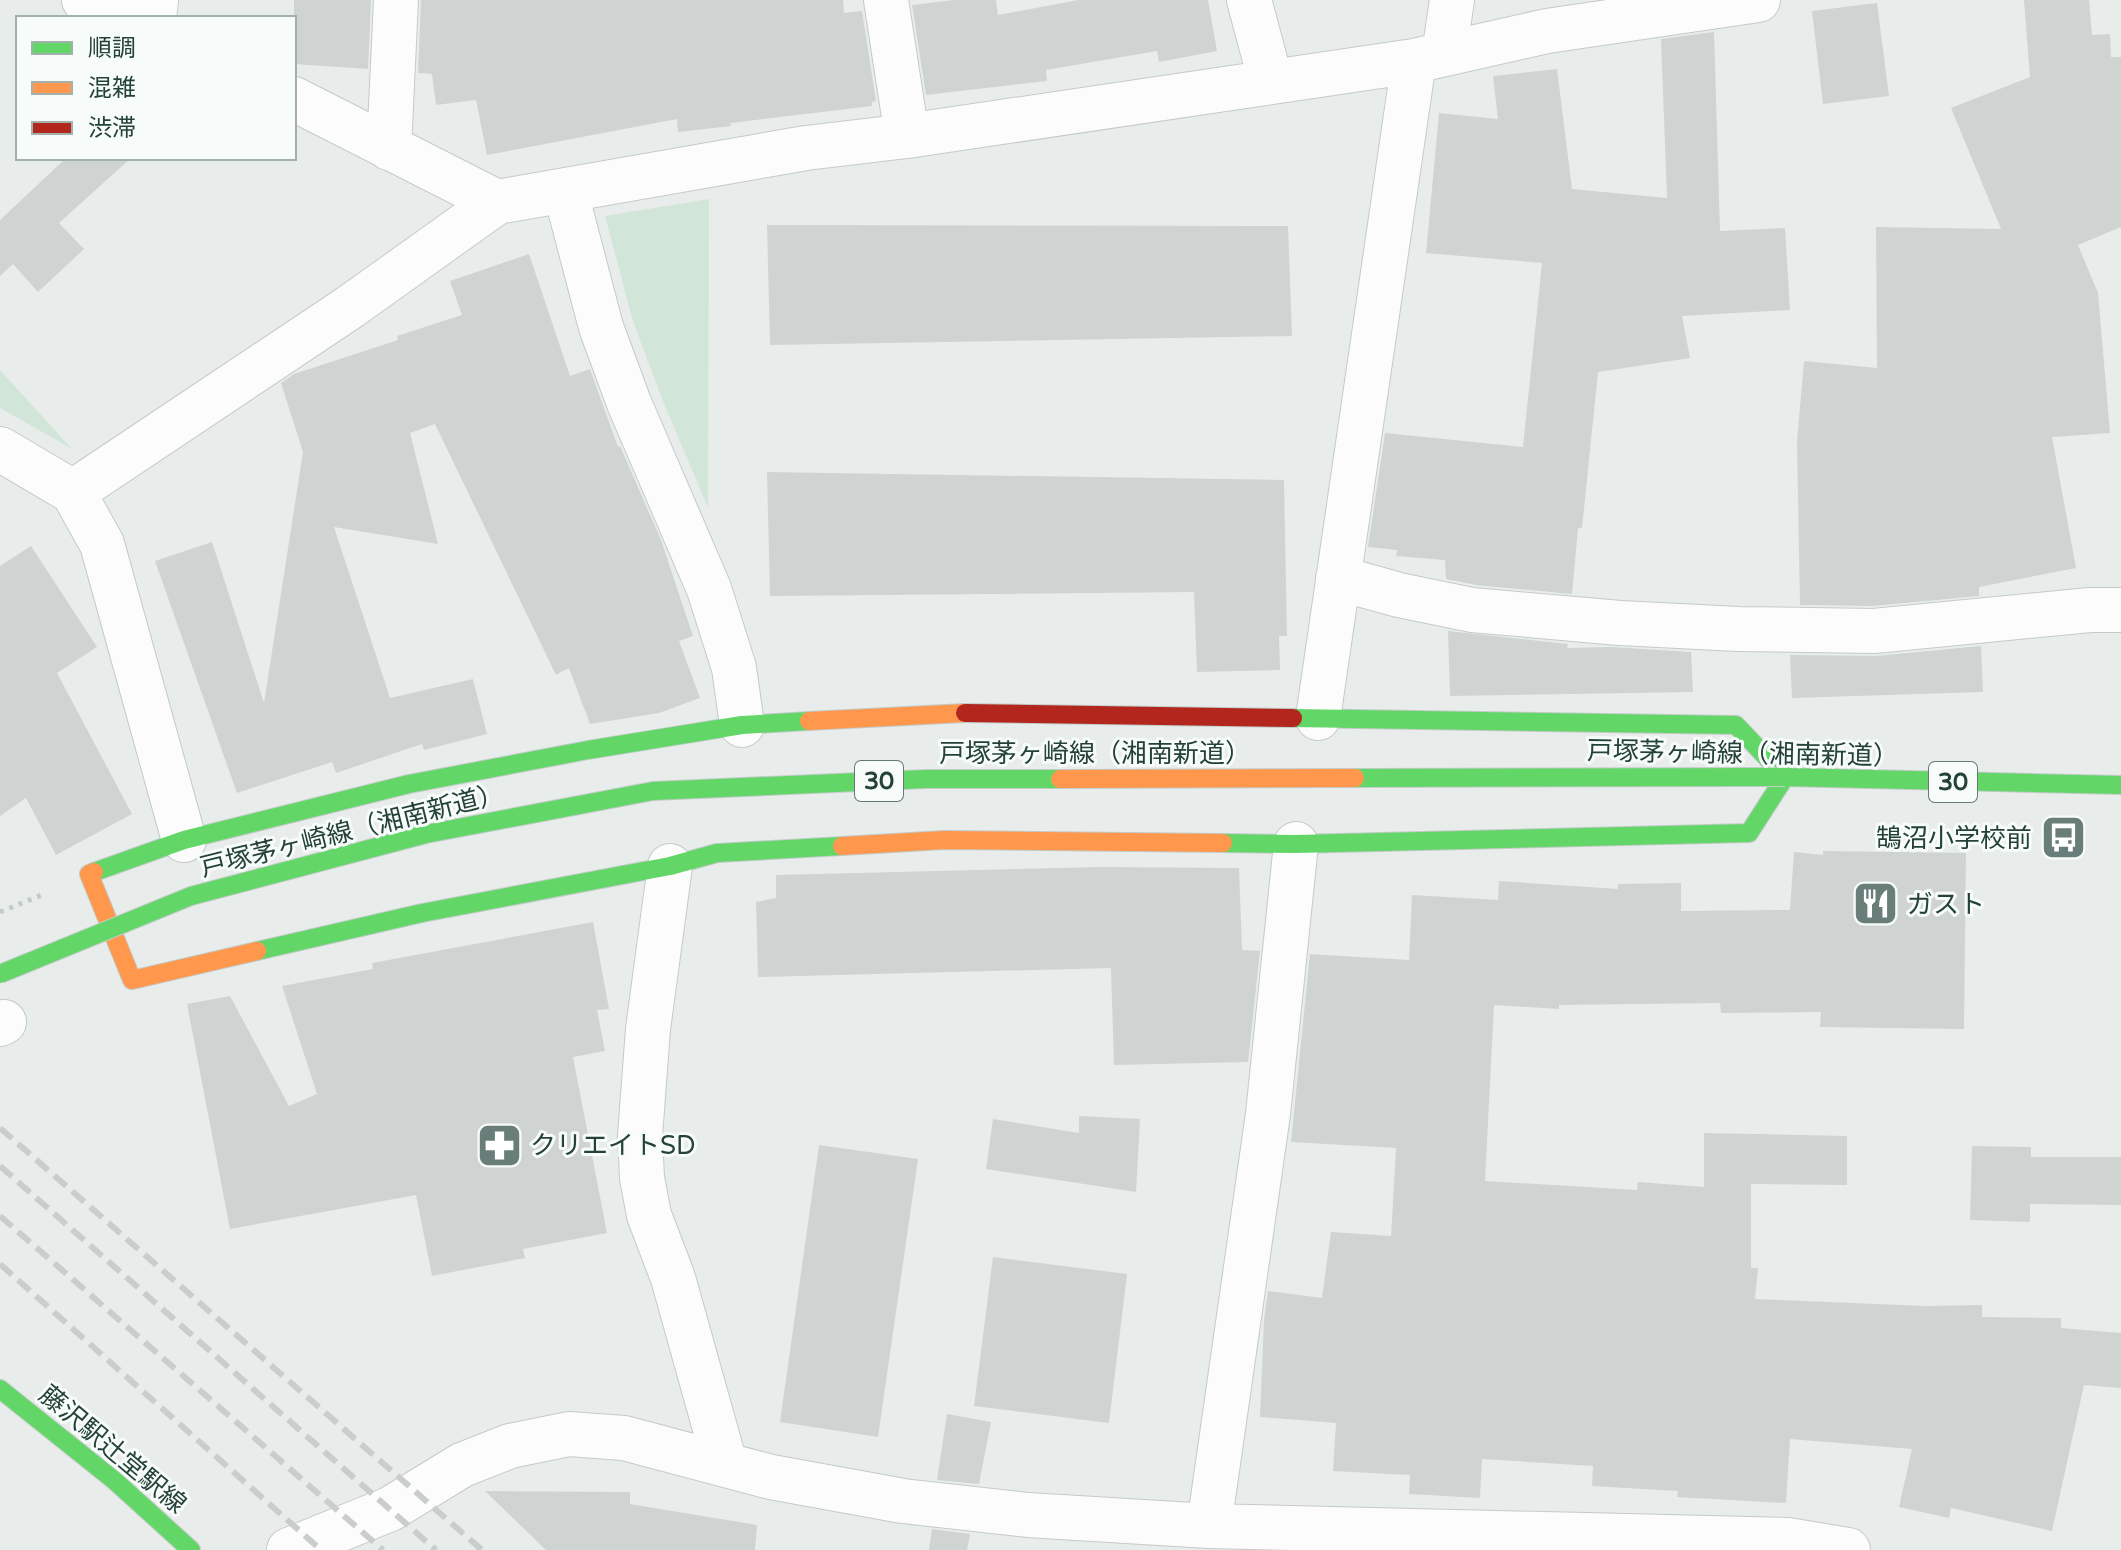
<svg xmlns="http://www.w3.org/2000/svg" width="2121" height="1550" viewBox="0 0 2121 1550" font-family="'Varela Round','Noto Sans JP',sans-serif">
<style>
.green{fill:#d1e6d8}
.building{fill:#cfd4d2}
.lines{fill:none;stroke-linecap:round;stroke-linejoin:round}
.street-casing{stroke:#c5cac8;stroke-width:46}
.fast-casing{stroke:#c3cbc8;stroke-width:20}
.slow-casing{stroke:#c3cbc8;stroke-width:20}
.jam-casing{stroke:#c3cbc8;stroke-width:20}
.path{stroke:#c3ccca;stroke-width:5;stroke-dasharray:4 6;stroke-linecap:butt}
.street{stroke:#fcfcfc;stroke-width:44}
.fast{stroke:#63d668;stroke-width:18}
.slow{stroke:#ff974d;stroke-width:18}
.jam{stroke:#b3261e;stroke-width:18}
.rail{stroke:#c9cdcc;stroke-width:6;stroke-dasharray:16 8;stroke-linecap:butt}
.fast-bridge-casing{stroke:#c3ccc9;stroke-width:20;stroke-linecap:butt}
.slow-bridge-casing{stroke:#c3ccc9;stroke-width:20;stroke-linecap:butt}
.fast-bridge{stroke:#63d668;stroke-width:18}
.slow-bridge{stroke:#ff974d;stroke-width:18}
.labels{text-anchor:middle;stroke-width:6;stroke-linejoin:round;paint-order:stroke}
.shield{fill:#f7fbf9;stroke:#637a73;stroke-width:2}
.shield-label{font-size:24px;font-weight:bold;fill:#24423a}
.street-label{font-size:26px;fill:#24423a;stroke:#f7fbf9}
.poi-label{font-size:26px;fill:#24423a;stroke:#f7fbf9;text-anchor:start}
</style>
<rect width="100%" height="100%" fill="#e8edeb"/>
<path class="green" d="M709 199 708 508 660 394 632 318 605 216Z
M0 370 72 449 0 408Z"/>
<path class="building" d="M294 0H371L368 69 294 64Z
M421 0H843L844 13 862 11 876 101 872 102V106L730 123 731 126 678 132 677 119 487 155 476 100 436 105 432 74 418 73Z
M954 0H996L998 15 1078 0H1208L1217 51 1159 62 1157 51 1046 70 1047 81 926 95 912 5Z
M2024 0H2089L2092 35 2110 34 2111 57H2121V227L2078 245 2098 293 2110 433 2052 437 2076 568 1979 587V596L1873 606 1800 605 1797 442 1804 361 1877 368 1876 227 2001 229 1951 108 2030 77Z
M1877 3 1889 96 1823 104 1812 11Z
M1714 32 1720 231 1785 228 1790 310 1682 316 1690 358 1598 372 1582 528H1578L1572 594 1476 585 1446 579 1445 560 1396 556 1397 550 1368 547 1385 433 1523 447 1542 263 1426 253 1439 113 1498 119 1493 76 1557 69 1572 189 1667 198 1661 39Z
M66 158H131L59 223 84 249 38 292 13 264 0 276V220Z
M767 225 1288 226 1292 336 770 345Z
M529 254 570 376 590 369 618 447 620 446 661 540 693 636 679 641 700 698 659 713 590 724 569 668 556 675 435 424 410 433 438 544 334 527 390 698 473 679 487 734 424 750 422 744 336 773 332 762 237 793 155 561 212 542 264 703 303 452 281 383 294 374 398 340 397 336 462 315 450 281Z
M767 472 1284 480 1287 636H1279L1280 670 1197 672 1194 592 770 596Z
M31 546 97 647 57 673 132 814 56 855 26 798 0 816V566Z
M1448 631 1568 644 1567 648 1612 647 1691 652 1693 692 1450 696Z
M1981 646 1983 692 1792 698 1790 655 1876 656Z
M1823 851 1966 853 1964 1029 1820 1027 1821 1012 1721 1013 1720 1003 1559 1005V1009L1494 1005 1485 1181 1637 1190 1638 1182 1704 1187V1133L1847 1136V1185L1751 1184V1268H1758L1755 1299 1927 1306 1982 1305V1317L2061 1318V1328L2121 1333V1388L2084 1385 2052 1531 1951 1508 1949 1518 1899 1507 1912 1449 1790 1439 1786 1503 1677 1497 1678 1491 1592 1486 1593 1466 1482 1459 1480 1498 1409 1494 1410 1475 1333 1471 1336 1423 1260 1417 1264 1320 1268 1291 1322 1298 1331 1232 1391 1236 1396 1148 1291 1142 1310 954 1409 960 1412 895 1498 900 1499 881 1618 889V884L1681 883V911L1790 910 1794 852 1823 855Z
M1100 867 1239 868 1242 950 1260 951 1248 1062 1114 1065 1111 968 758 977 756 902 776 898V875Z
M593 922 609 1009 597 1010 605 1051 573 1057 607 1233 523 1249 525 1258 432 1276 416 1195 230 1229 187 1004 230 996 289 1106 317 1094 282 986 373 969 372 963Z
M1079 1116 1140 1119 1136 1192 986 1169 993 1119 1079 1133Z
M819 1145 918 1159 878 1437 780 1422Z
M1972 1146 2031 1147V1157H2121V1205L2030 1204V1222L1970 1220Z
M993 1257 1127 1274 1109 1423 974 1406Z
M947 1414 991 1422 979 1484 937 1480Z
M485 1491 630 1492V1504L757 1525 755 1550H546Z
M932 1529 970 1534 967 1550H929Z"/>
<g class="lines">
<defs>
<path id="street" d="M84 0 123 18
M886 0 907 136
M1249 0 1271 82
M154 18 156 0
M1444 54 1452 0
M294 99 497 202 806 148 907 136 1414 61 1547 31 1758 0
M389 148 396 0
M565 190 601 327 629 403 709 589 734 668 742 725
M0 449 73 492 102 544 184 840
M73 492 350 307 497 202
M1338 578 1399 595 1472 610 1620 623 1738 629 1874 631 2090 610H2121
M1318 718 1414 61
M670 866 648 1029 640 1136 642 1178 649 1215 673 1278 725 1464
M0 1024 4 1022
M1209 1526 1268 1114 1296 844
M289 1550 390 1509 462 1465 510 1446 569 1434 624 1438 771 1477 903 1501 1028 1515 1209 1526 1788 1540 1848 1550"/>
<path id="fast" d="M1785 777 2121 785
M1223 843 1296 844 1749 833 1785 777 1736 725 1293 718
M94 872 184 840 409 784 588 750 742 725 809 721
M257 951 422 913 670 866 717 853 842 846
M0 1389 115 1481 191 1550"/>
<path id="slow" d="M809 721 965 713
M842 846 944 840 1223 843
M94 872 89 874 132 980 257 951"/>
<path id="jam" d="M965 713 1293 718"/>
</defs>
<use href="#street" class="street-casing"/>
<use href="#fast" class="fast-casing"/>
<use href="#slow" class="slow-casing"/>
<use href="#jam" class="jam-casing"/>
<path class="path" d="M0 912 44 894"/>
<use href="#street" class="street"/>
<use href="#fast" class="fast"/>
<use href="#slow" class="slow"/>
<use href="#jam" class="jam"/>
<path class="rail" d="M0 1128 482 1550
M0 1166 436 1550
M0 1216 383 1550
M0 1264 321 1550"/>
<defs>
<path id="fast-bridge" d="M1355 778 1785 777
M0 974 191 896 426 834 653 791 926 779H1060"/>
<path id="slow-bridge" d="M1060 779 1355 778"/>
</defs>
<use href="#fast-bridge" class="fast-bridge-casing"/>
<use href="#slow-bridge" class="slow-bridge-casing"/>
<use href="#fast-bridge" class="fast-bridge"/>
<use href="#slow-bridge" class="slow-bridge"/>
</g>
<defs>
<symbol id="bus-square" viewBox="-11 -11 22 22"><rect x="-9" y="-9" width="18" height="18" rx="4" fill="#697e78" stroke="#f7fbf9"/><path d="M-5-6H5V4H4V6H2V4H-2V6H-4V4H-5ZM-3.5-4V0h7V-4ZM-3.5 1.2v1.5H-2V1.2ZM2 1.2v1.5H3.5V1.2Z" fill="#fff"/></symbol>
<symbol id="restaurant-square" viewBox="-11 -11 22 22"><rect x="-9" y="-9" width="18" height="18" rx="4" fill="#697e78" stroke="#f7fbf9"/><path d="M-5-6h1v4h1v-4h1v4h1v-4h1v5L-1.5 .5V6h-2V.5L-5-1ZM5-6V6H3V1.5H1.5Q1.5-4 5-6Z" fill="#fff"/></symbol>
<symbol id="pharmacy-square" viewBox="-11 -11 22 22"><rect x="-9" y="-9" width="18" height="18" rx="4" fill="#697e78" stroke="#f7fbf9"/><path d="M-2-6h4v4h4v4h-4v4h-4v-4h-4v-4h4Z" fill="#fff"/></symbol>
</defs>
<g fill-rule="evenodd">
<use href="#bus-square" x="2038" y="812" width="51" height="51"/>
<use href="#restaurant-square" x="1850" y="878" width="51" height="51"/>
<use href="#pharmacy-square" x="474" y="1120" width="51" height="51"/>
</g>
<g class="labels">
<g class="shield">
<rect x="855" y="761" width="48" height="40" rx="6"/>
<rect x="1929" y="762" width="48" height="40" rx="6"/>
</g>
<g class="shield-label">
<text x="879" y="789">30</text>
<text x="1953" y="790">30</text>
</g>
<g class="street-label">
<text x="1095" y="762">戸塚茅ヶ崎線（湘南新道）</text>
<text transform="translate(1743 753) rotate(1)" y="9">戸塚茅ヶ崎線（湘南新道）</text>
<text transform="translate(352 830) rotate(-14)" y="9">戸塚茅ヶ崎線（湘南新道）</text>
<text transform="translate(113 1449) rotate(40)" y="9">藤沢駅辻堂駅線</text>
</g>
<g class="poi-label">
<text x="2032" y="847" text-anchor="end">鵠沼小学校前</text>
<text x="1907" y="913">ガスト</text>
<text x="530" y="1154">クリエイトSD</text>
</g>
</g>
<rect x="16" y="16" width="280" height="144" fill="#f7fbf9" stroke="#a3b1ad" stroke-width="2"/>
<rect x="32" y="42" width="40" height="12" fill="#63d668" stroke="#a3b1ad" stroke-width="2"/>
<text x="88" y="56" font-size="24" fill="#24423a">順調</text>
<rect x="32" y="82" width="40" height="12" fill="#ff974d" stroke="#a3b1ad" stroke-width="2"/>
<text x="88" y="96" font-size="24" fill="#24423a">混雑</text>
<rect x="32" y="122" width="40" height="12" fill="#b3261e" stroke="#a3b1ad" stroke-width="2"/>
<text x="88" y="136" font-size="24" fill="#24423a">渋滞</text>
</svg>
